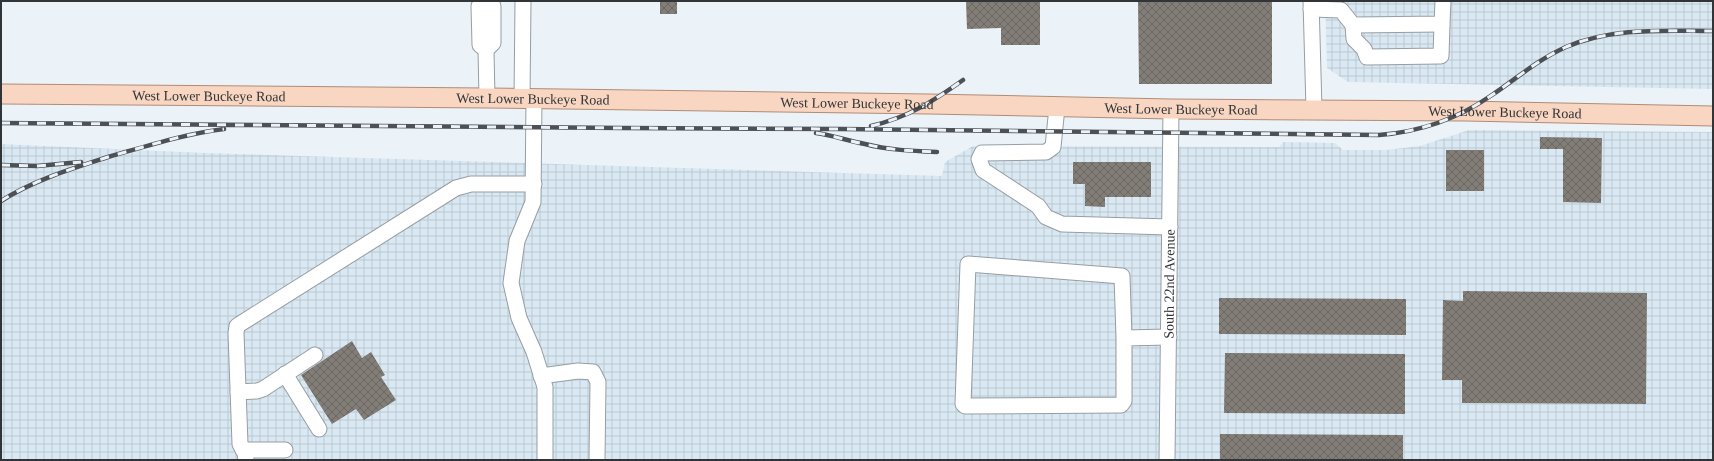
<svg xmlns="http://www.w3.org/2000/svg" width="1714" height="461" viewBox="0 0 1714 461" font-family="'Times New Roman',serif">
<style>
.industrial{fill:url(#industrial-grid)}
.building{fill:url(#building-cross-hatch)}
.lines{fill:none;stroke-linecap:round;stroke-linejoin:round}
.minor-casing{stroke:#969ea3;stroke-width:17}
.major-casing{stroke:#b18b76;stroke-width:21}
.minor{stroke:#fff;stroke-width:15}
.major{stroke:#f9d6c1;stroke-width:19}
.rail-casing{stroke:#4d5155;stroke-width:4.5}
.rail{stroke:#ebf3f9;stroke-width:3;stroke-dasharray:9;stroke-linecap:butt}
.labels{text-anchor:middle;stroke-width:4;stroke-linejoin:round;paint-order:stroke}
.street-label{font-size:14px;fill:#323538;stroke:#ebf3f9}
</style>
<defs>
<pattern id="industrial-grid" width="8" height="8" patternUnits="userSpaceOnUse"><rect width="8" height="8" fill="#d9e8f3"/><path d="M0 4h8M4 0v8" fill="none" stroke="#bbc8d1"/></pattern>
<pattern id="building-cross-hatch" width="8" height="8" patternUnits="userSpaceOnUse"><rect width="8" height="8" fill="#827e77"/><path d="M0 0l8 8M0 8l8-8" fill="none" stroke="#6b6863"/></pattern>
</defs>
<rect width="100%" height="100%" fill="#ebf3f9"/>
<path class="industrial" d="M1325 1H1713V89L1348 82 1327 68Z
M1469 130 1713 132V460H1V144L206 153 942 176 945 162 973 146 1279 147 1283 142 1335 143 1343 150H1386L1420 146Z"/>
<path class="building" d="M660 1H677V14H660Z
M966 1H1040V45H1001V28L967 29Z
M1138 1H1272V84H1139Z
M1540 137 1602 138 1601 203 1563 202V149H1540Z
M1446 150H1484V191H1446Z
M1073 162H1151V197H1105V207L1085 206V184H1073Z
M1463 291 1647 293 1646 404 1462 403V380H1442L1443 300 1463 301Z
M1219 298 1406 299V335L1219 334Z
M352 341 362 358 371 352 385 375 381 377 396 400 364 420 356 409 332 424 301 375Z
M1225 353 1405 354V414L1224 413Z
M1220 434 1403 435V460H1220Z"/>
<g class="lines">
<defs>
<g id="minor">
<path d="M484 1 479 6 480 45 486 50 487 98"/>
<path d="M1311 1 1314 109"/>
<path d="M1311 9 1341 10 1353 25 1442 24 1443 1"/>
<path d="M1353 25 1354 39 1364 49 1367 57 1441 56 1442 24"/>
<path d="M486 50 493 43V6L489 1"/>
<path d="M522 99 523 1"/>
<path d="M534 99 533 202 517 241 511 283 519 318 534 352 545 387V460"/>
<path d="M1057 107 1053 147 1046 152 982 153 979 159 983 170 1038 206 1046 217 1062 224 1170 227"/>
<path d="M1124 338 1122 276 968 264 963 404 965 406 1121 405 1124 401V338L1169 337"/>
<path d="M285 374 319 429"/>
<path d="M541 376 578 371 593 372 598 382 597 460"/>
<path d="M238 392 257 391 263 389 315 355"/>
<path d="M243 450H285"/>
<path d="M246 460 245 453 240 444 236 333 237 326 240 324 456 188 471 184H534"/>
<path id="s1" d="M1167 460 1171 109"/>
</g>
<g id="major">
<path id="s2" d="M1 94 487 98 929 104 1171 109 1465 111 1713 116"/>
</g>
</defs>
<use href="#minor" class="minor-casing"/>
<use href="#major" class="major-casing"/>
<use href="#minor" class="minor"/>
<use href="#major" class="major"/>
<defs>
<path id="rail" d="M1 123 623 128 841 129 1379 135C1420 132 1459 118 1492 95 1517 78 1539 59 1566 47 1614 27 1663 31 1713 31
M871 126C909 117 932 102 963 80
M816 133C832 135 848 141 865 144 888 150 912 151 937 152
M1 165 37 166 81 162
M1 201C34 180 71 169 108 157 147 146 184 134 224 129"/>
</defs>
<use href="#rail" class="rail-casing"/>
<use href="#rail" class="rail"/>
</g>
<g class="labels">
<g class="street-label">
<text dy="5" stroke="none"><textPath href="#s2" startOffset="208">West Lower Buckeye Road</textPath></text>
<text dy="5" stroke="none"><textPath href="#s2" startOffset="532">West Lower Buckeye Road</textPath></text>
<text dy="5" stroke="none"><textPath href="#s2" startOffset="856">West Lower Buckeye Road</textPath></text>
<text dy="5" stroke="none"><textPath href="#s2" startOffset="1180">West Lower Buckeye Road</textPath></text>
<text dy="5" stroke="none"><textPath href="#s2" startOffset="1504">West Lower Buckeye Road</textPath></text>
<text dy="5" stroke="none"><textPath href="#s1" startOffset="176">South 22nd Avenue</textPath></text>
</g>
</g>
<rect width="1714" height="461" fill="none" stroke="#323538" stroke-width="4"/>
</svg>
